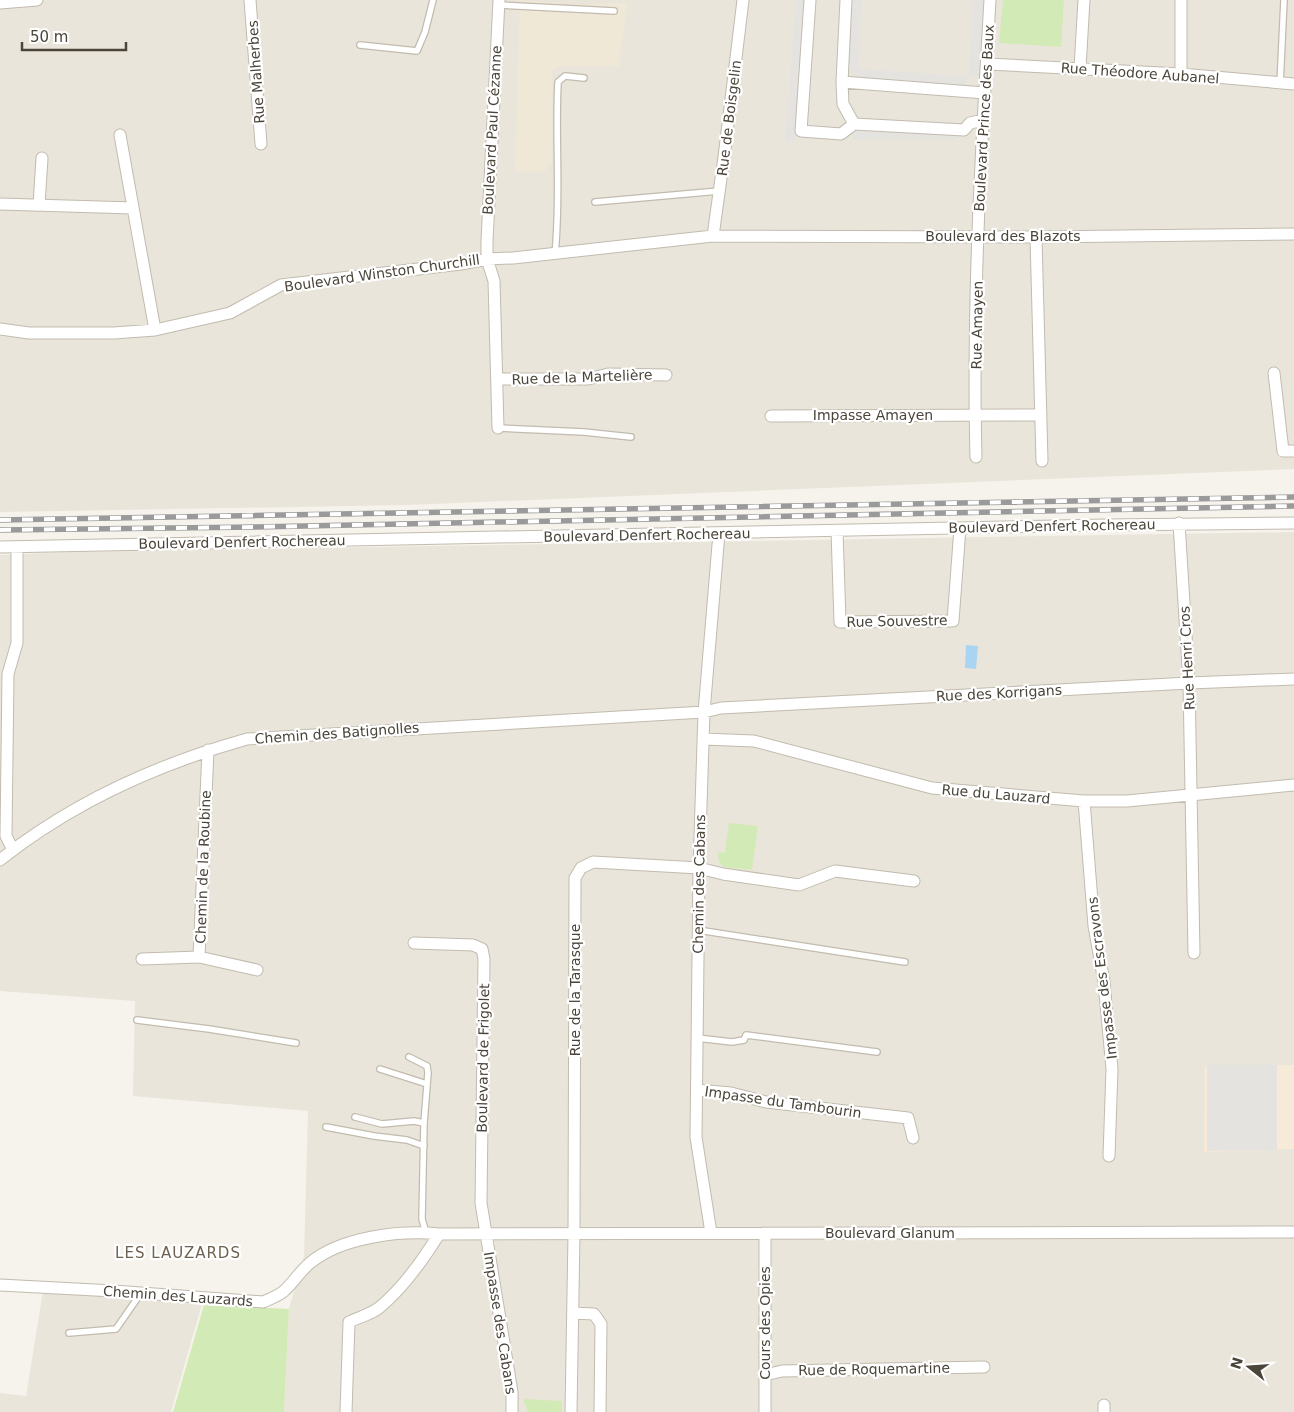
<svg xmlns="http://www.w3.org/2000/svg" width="1294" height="1412" viewBox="0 0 1294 1412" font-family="'DejaVu Sans',sans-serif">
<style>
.residential{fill:#eae5da}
.commercial{fill:#f7ead8}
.education{fill:#efe8d6}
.green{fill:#d2eab5}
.parking{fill:#e5e3e0}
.water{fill:#a9d4f2}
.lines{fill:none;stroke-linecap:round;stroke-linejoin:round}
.service-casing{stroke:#c2bbae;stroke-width:8}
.minor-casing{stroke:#c2bbae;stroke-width:13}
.service{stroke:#fff;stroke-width:5.5}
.minor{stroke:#fff;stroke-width:11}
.rail-casing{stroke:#9a9a9a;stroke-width:5.5}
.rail{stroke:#fff;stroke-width:4;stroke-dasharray:11;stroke-linecap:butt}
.labels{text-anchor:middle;stroke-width:4.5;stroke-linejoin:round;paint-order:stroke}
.street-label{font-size:14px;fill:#4b4439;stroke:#fff}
.neighbourhood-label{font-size:15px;letter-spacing:1px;fill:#6e6250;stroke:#fff}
</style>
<rect width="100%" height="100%" fill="#f6f3ec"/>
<path class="residential" d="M0 0H1294V469L407 505 0 512Z
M1294 532V1412H284L289 1309 304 1256 308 1111 133 1096 135 1001 0 991V555L70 552Z
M43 1291 202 1304 171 1412H0V1393L26 1396Z"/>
<path class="commercial" d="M1294 1065V1149L1204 1152 1205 1066Z"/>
<path class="education" d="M520 0 577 5 627 3 619 66H561L552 71V162L547 164 546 171 515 172Z"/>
<path class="green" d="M1003 0H1064L1061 47 999 43Z
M729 823 758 826 752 870 724 867 719 862 718 852 725 853Z
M204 1305 289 1309 284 1412H173Z
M523 1399 562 1401V1412H528Z"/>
<path class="parking" d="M799 0H807L796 139 785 144 796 1Z
M851 0H862L858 69 967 76 966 86 856 80 847 69Z
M973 0H985L981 77 969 76Z
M955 131 959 139H853L850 132Z
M1207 1065H1277V1150L1207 1151Z"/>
<path class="water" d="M966 645 978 646 976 669 965 668Z"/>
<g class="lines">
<defs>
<path id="service" d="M499 5 614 11
M360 45 417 51 425 32 433 0
M1280 84 1284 0
M595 202 719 191
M555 254C561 196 555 139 558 82L565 76 584 78
M498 428 584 432 631 437
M698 930 905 962
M137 1020 209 1029 296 1043
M697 1038 732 1042 744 1040 746 1035 877 1052
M409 1057 427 1066 428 1073 424 1123 422 1219 426 1233
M380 1069 427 1084
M355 1117 382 1124 414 1121 424 1123
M326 1127 374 1136 407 1140 424 1146
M69 1333 116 1329 141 1293"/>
<path id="minor" d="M250 0 261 144
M810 0 801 131 841 134 854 124 964 130 970 123 984 120
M846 0 842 82 985 93
M0 3 37 0
M987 64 1181 74 1294 84
M1080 68 1084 0
M1181 74V0
M842 82 843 104 854 124
M120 135 155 330
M0 204 133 208
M39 205 42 158
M713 236 724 157 743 0
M1036 237 1042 461
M0 329 29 333H114L155 330 230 313 281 285 461 264 487 259 513 258 713 236 1036 237 1294 234
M1274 373 1283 451H1294
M497 379H588L608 374 666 375
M771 416 1041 415
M498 428 494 281 487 259V241L499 0
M976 457C972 305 981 152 990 0
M1179 523 1189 683 1194 953
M837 531 840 622 953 621 960 528
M0 547 1107 525 1294 523
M703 739 754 741 932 788 1084 801H1127L1294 785
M1084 801 1094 926 1104 982 1112 1069 1109 1156
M13 850 6 836 8 674 17 643V547
M0 860C73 802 158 764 247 739L704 712 721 708 1189 683 1294 679
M414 943 473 945 482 949 484 959 481 1203 512 1392V1412
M199 957 257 970
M142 959 199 957 208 750
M697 1090 731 1093 766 1102 908 1118 913 1138
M711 1233 696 1137 699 868 704 712 719 533
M0 1285 114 1291 263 1302C270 1299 278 1296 284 1291 293 1283 300 1271 310 1263 341 1237 400 1230 439 1234L1294 1232
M573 1313 594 1314 601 1324 600 1412
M765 1375 782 1371 984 1367
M346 1412 349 1322C359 1317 372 1314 380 1307 404 1287 423 1260 439 1234
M571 1412 574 1234 575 878 581 868 593 862 699 868 723 874 799 885 835 871 914 881
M765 1412V1233
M1104 1412V1405"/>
</defs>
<use href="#service" class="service-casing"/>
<use href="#minor" class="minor-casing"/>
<use href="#service" class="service"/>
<use href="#minor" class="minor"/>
<defs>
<path id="rail" d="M0 520 1294 497
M0 530 256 527 1294 506"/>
</defs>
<use href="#rail" class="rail-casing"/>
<use href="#rail" class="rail"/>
</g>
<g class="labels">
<g class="street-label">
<text transform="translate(256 72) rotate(-94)" y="5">Rue Malherbes</text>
<text transform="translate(1140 73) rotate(4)" y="5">Rue Théodore Aubanel</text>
<text transform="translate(729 118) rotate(-83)" y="5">Rue de Boisgelin</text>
<text transform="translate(984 118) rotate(-87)" y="5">Boulevard Prince des Baux</text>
<text transform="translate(492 130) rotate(-87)" y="5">Boulevard Paul Cézanne</text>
<text x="1003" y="241">Boulevard des Blazots</text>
<text transform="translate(382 273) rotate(-8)" y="5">Boulevard Winston Churchill</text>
<text transform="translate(977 325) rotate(-89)" y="5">Rue Amayen</text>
<text transform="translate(582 377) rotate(-2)" y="5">Rue de la Martelière</text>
<text x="873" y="420">Impasse Amayen</text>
<text transform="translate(1052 526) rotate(-1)" y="5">Boulevard Denfert Rochereau</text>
<text transform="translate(647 535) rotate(-1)" y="5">Boulevard Denfert Rochereau</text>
<text transform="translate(242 542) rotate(-1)" y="5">Boulevard Denfert Rochereau</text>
<text transform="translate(897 621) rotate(-1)" y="5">Rue Souvestre</text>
<text transform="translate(1187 658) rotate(-93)" y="5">Rue Henri Cros</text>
<text transform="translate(999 693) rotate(-3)" y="5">Rue des Korrigans</text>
<text transform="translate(337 733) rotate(-4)" y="5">Chemin des Batignolles</text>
<text transform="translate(996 794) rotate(5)" y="5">Rue du Lauzard</text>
<text transform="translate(203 867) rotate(-88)" y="5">Chemin de la Roubine</text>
<text transform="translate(699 884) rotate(-89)" y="5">Chemin des Cabans</text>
<text transform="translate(1102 978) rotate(-97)" y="5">Impasse des Escravons</text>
<text transform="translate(575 990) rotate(-90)" y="5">Rue de la Tarasque</text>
<text transform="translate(483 1058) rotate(-89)" y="5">Boulevard de Frigolet</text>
<text transform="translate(783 1102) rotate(8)" y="5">Impasse du Tambourin</text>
<text x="890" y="1238">Boulevard Glanum</text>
<text transform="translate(178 1296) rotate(4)" y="5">Chemin des Lauzards</text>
<text transform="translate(500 1323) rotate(81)" y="5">Impasse des Cabans</text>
<text transform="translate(765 1323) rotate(-90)" y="5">Cours des Opies</text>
<text transform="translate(874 1369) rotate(-1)" y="5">Rue de Roquemartine</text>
</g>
<g class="neighbourhood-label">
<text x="178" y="1258">LES LAUZARDS</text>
</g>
</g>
<g transform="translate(1249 1367) rotate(287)" stroke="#ffffff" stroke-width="4" paint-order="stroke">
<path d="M0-4L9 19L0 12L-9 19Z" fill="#4b4439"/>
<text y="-8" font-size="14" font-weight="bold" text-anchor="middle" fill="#4b4439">N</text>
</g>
<path d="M22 42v8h104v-8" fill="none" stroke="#4b4439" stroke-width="2.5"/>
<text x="30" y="42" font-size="15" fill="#4b4439" stroke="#ffffff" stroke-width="4" paint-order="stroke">50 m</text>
</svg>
